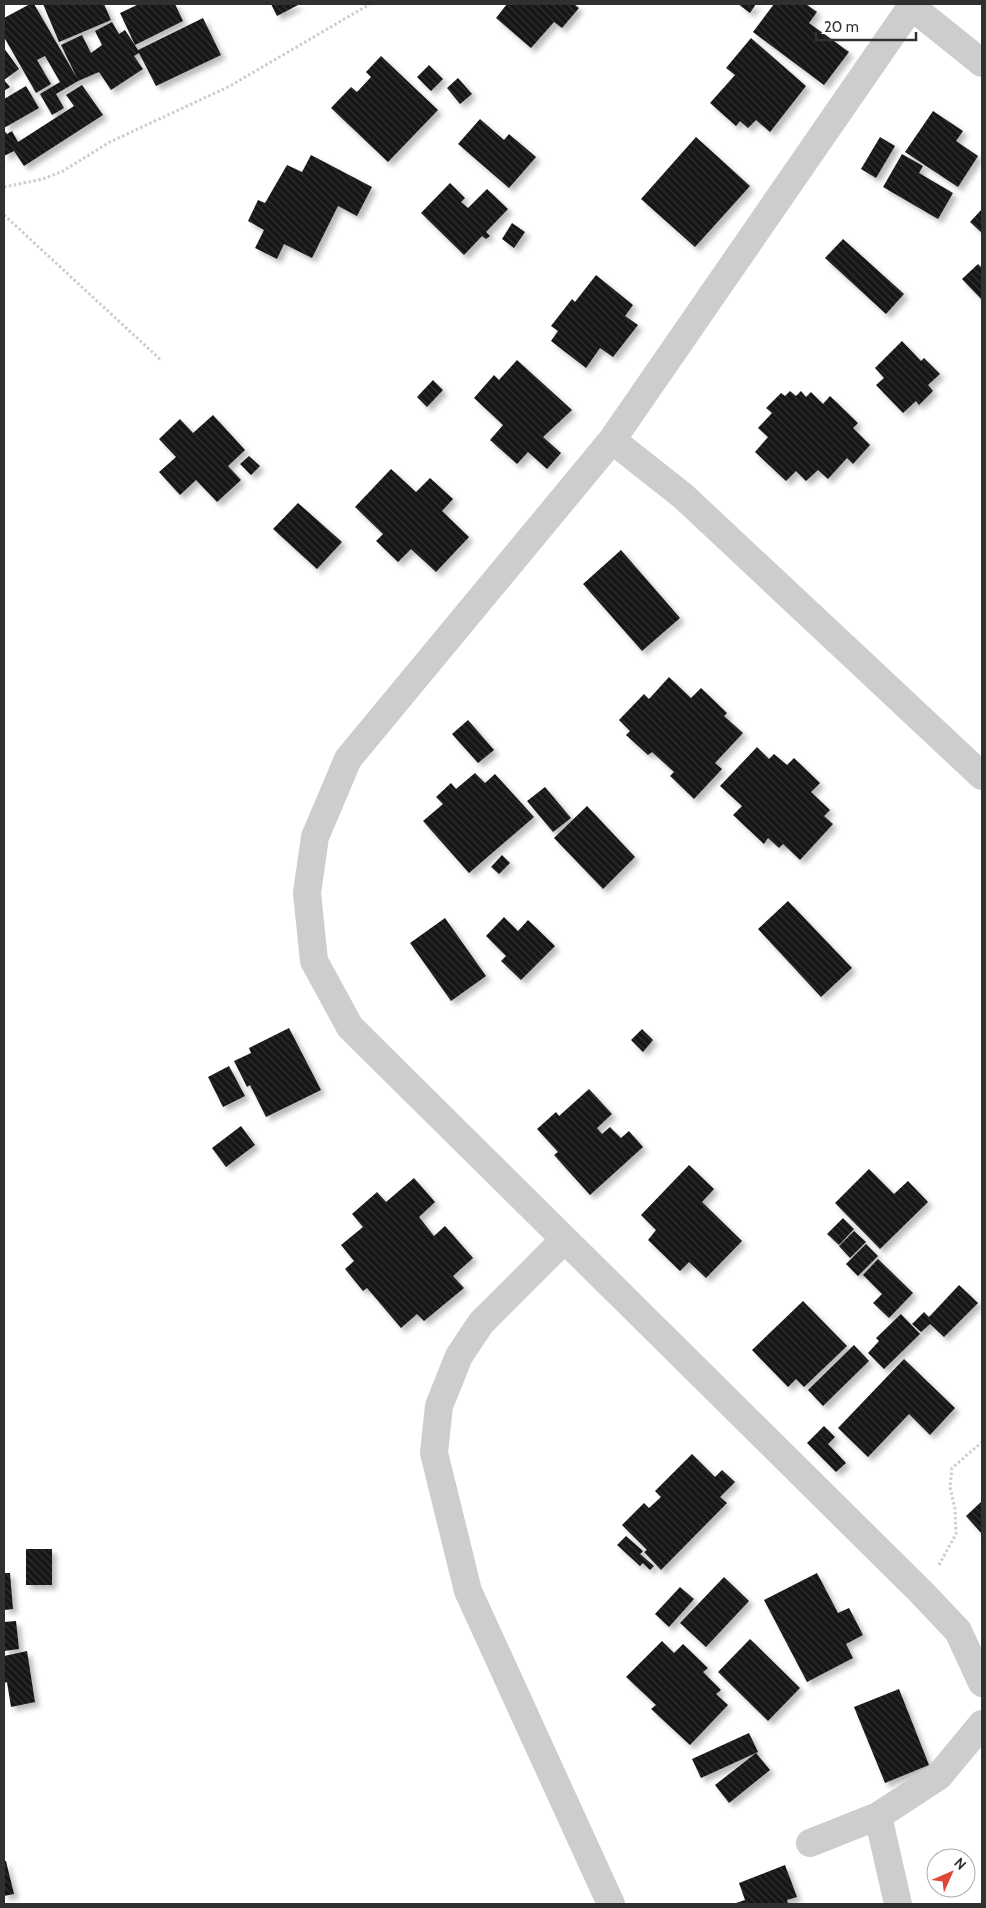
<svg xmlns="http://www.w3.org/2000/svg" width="986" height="1908" viewBox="0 0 986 1908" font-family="Cabin,sans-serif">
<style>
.building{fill:url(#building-back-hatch);filter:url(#shadow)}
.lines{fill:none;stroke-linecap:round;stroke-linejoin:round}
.path{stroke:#cdcdcd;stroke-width:3;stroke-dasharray:2.5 2.5;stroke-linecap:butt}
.minor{stroke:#cdcdcd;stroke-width:28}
</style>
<defs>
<pattern id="building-back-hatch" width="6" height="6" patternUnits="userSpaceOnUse" patternTransform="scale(1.25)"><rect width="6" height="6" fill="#171717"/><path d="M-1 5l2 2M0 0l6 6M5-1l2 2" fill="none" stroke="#303030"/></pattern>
<filter id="shadow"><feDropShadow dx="4.5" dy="4.5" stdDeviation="2.5" flood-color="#0004"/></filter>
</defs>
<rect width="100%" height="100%" fill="#fff"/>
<path class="building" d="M30 4H34L77 78 61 45 82 35 91 53 102 45 95 31 112 22 119 34 125 30 138 50 203 18 221 55 156 86 139 53 134 56 143 69 111 90 99 72 78 81 56 94 64 108 52 115 40 94 60 82 45 56 37 60 51 84 36 93 4 37V18Z
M43 4H104L111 20 59 42Z
M139 4H175L183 21 135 45 120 13Z
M271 4H300L277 16Z
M507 4H574L579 8 562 28 554 22 531 48 496 18Z
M738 4H756L750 13Z
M774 4H806L817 12 809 23 849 52 824 85 753 32Z
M751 38 806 86 770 132 756 120 748 128 740 121 736 126 710 103 735 75 726 68Z
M4 48 19 69 4 80 10 87 4 91Z
M381 56 438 110 388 162 331 108 351 87 357 92 371 77 366 72Z
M429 65 443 79 431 91 417 77Z
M458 78 472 94 460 104 447 88Z
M82 85 103 115 24 166 14 151 4 156V130L7 134 12 131 18 142 74 106 66 95Z
M26 86 39 108 4 128V99Z
M933 111 963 131 956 141 978 156 958 187 905 152Z
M480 119 504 140 509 134 536 157 509 188 458 144Z
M696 137 750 186 695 247 641 199Z
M880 137 895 146 876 178 861 169Z
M902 154 923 166 919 173 953 193 938 219 883 187Z
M311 155 372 187 357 216 338 206 312 258 284 244 277 259 255 248 264 230 248 221 258 200 265 203 287 165 302 172Z
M450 183 465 198 461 202 468 208 487 189 508 209 486 232 490 236 486 239 482 236 464 255 421 213Z
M982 209V233L970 222Z
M512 223 525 232 514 248 502 239Z
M843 239 904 294 886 314 825 258Z
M978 264 982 268V300L962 279Z
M596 275 633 305 625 316 638 325 613 357 600 348 586 368 551 341 558 331 551 326 572 299 575 302Z
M902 341 921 361 924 358 940 374 928 385 933 391 919 405 916 401 903 413 876 385 884 378 875 368Z
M517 360 572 410 543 437 561 453 547 469 528 452 517 464 490 440 503 425 474 398 494 375 499 380Z
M433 380 443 390 427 407 417 397Z
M790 391 796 396 801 391 806 397 811 392 823 404 830 396 858 423 853 428 870 445 853 464 847 458 828 479 818 470 806 481 796 471 786 481 755 452 768 437 758 428 772 413 766 408 781 393 785 396Z
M213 415 245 450 228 466 241 480 217 502 196 480 180 495 159 472 176 457 159 439 180 419 193 433Z
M249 456 260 466 251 475 240 464Z
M391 469 416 492 430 478 453 499 442 511 469 537 436 572 411 549 398 562 376 541 383 534 355 507Z
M298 503 342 542 317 569 273 529Z
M621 550 680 618 642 651 583 584Z
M669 677 691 698 701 688 727 713 724 716 743 733 715 763 722 769 694 799 670 776 674 772 652 752 648 755 626 735 630 731 619 720 644 694 649 699Z
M468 720 494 750 478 763 452 734Z
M757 747 769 759 774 754 787 765 794 758 820 783 811 792 830 810 824 816 833 824 800 860 783 844 779 848 768 838 764 844 733 815 742 806 720 786Z
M475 773 485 783 495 774 534 817 469 873 423 821 443 804 436 797 451 783 456 789Z
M545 787 571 818 553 832 527 801Z
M587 806 635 857 603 889 554 838Z
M502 855 510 863 499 874 491 867Z
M788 901 852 968 821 997 758 929Z
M504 917 518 931 528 920 555 946 521 980 501 961 506 956 486 936Z
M445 918 486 976 451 1001 410 943Z
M289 1028 321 1090 266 1117 250 1085 247 1087 234 1061 251 1053 249 1048Z
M642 1029 653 1040 643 1052 631 1040Z
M229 1066 245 1096 223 1107 208 1077Z
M589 1089 612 1114 597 1128 602 1134 610 1127 621 1138 629 1131 643 1147 590 1195 554 1155 558 1152 537 1129 556 1112 559 1116Z
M241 1126 255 1145 226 1167 212 1148Z
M689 1165 714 1189 702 1202 742 1241 706 1278 689 1262 680 1271 648 1240 656 1230 641 1215Z
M869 1169 894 1194 908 1181 928 1202 880 1249 835 1203Z
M414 1178 435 1202 419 1217 434 1236 445 1226 473 1258 453 1276 464 1288 424 1321 417 1314 401 1328 367 1288 363 1291 345 1269 354 1261 341 1245 363 1227 352 1214 377 1192 386 1202Z
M843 1218 854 1229 839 1245 827 1234Z
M854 1231 866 1242 850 1258 839 1246Z
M866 1244 878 1256 858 1276 846 1264Z
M878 1259 913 1293 889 1318 873 1303 882 1294 863 1275Z
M959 1285 978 1303 944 1337 930 1324 921 1332 912 1324 924 1312 929 1317Z
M803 1301 847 1346 804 1387 796 1379 788 1387 752 1350Z
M901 1314 920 1334 884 1369 868 1353 879 1341 876 1338Z
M854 1345 869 1361 823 1406 808 1390Z
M904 1359 955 1408 930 1435 909 1414 868 1457 838 1428Z
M824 1426 835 1437 828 1444 846 1463 836 1472 807 1443Z
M692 1454 715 1477 722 1470 735 1482 720 1497 727 1503 661 1570 644 1552 647 1550 622 1525 644 1503 649 1508 661 1497 655 1491Z
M982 1501V1534L966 1516Z
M626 1536 643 1551 640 1554 654 1566 650 1570 643 1563 640 1566 617 1545Z
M26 1549H52V1585H26Z
M4 1573H10L13 1609 4 1610Z
M817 1573 838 1613 849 1608 863 1635 846 1644 853 1658 807 1682 764 1600Z
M724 1577 749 1601 706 1647 680 1623Z
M680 1587 694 1599 669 1627 655 1614Z
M16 1621 19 1649 4 1651V1622Z
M750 1639 800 1688 768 1721 718 1672Z
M662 1641 674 1653 683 1644 708 1668 703 1672 721 1690 716 1694 728 1705 690 1745 651 1709 656 1705 626 1677Z
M27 1651 35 1702 11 1707 7 1682 4 1683V1656Z
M899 1689 929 1765 885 1783 854 1707Z
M749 1733 758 1752 701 1778 692 1759Z
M756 1753 770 1770 729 1803 715 1785Z
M4 1861H6L14 1894 4 1896Z
M785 1865 797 1897 787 1900 788 1904H733L745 1900 739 1883Z"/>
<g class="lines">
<path class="path" d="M4 187 43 179 63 171 110 142 230 86 370 4
M4 215 162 361
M939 1565 956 1534 955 1509 950 1487 952 1468 982 1442"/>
<path class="minor" d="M913 4 612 440 348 759 315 837 307 893 314 961 350 1027 922 1593 958 1631 982 1683
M911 6 982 63
M612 440 683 496 982 776
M564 1240 481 1323 459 1356 439 1406 434 1453 468 1591 611 1904
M878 1816 898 1904
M810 1843 878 1816 939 1776 982 1724"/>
</g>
<rect width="986" height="1908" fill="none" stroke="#303030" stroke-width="10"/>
<g transform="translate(951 1873) rotate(45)"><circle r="24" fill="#ffffff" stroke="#acacac"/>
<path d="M0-4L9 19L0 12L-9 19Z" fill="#e14737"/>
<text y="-8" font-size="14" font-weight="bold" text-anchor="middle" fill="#303030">N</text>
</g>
<path d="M816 32v8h100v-8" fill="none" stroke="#303030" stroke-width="2.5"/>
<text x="824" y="32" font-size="15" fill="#303030" stroke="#ffffff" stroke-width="4" paint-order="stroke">20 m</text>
</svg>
